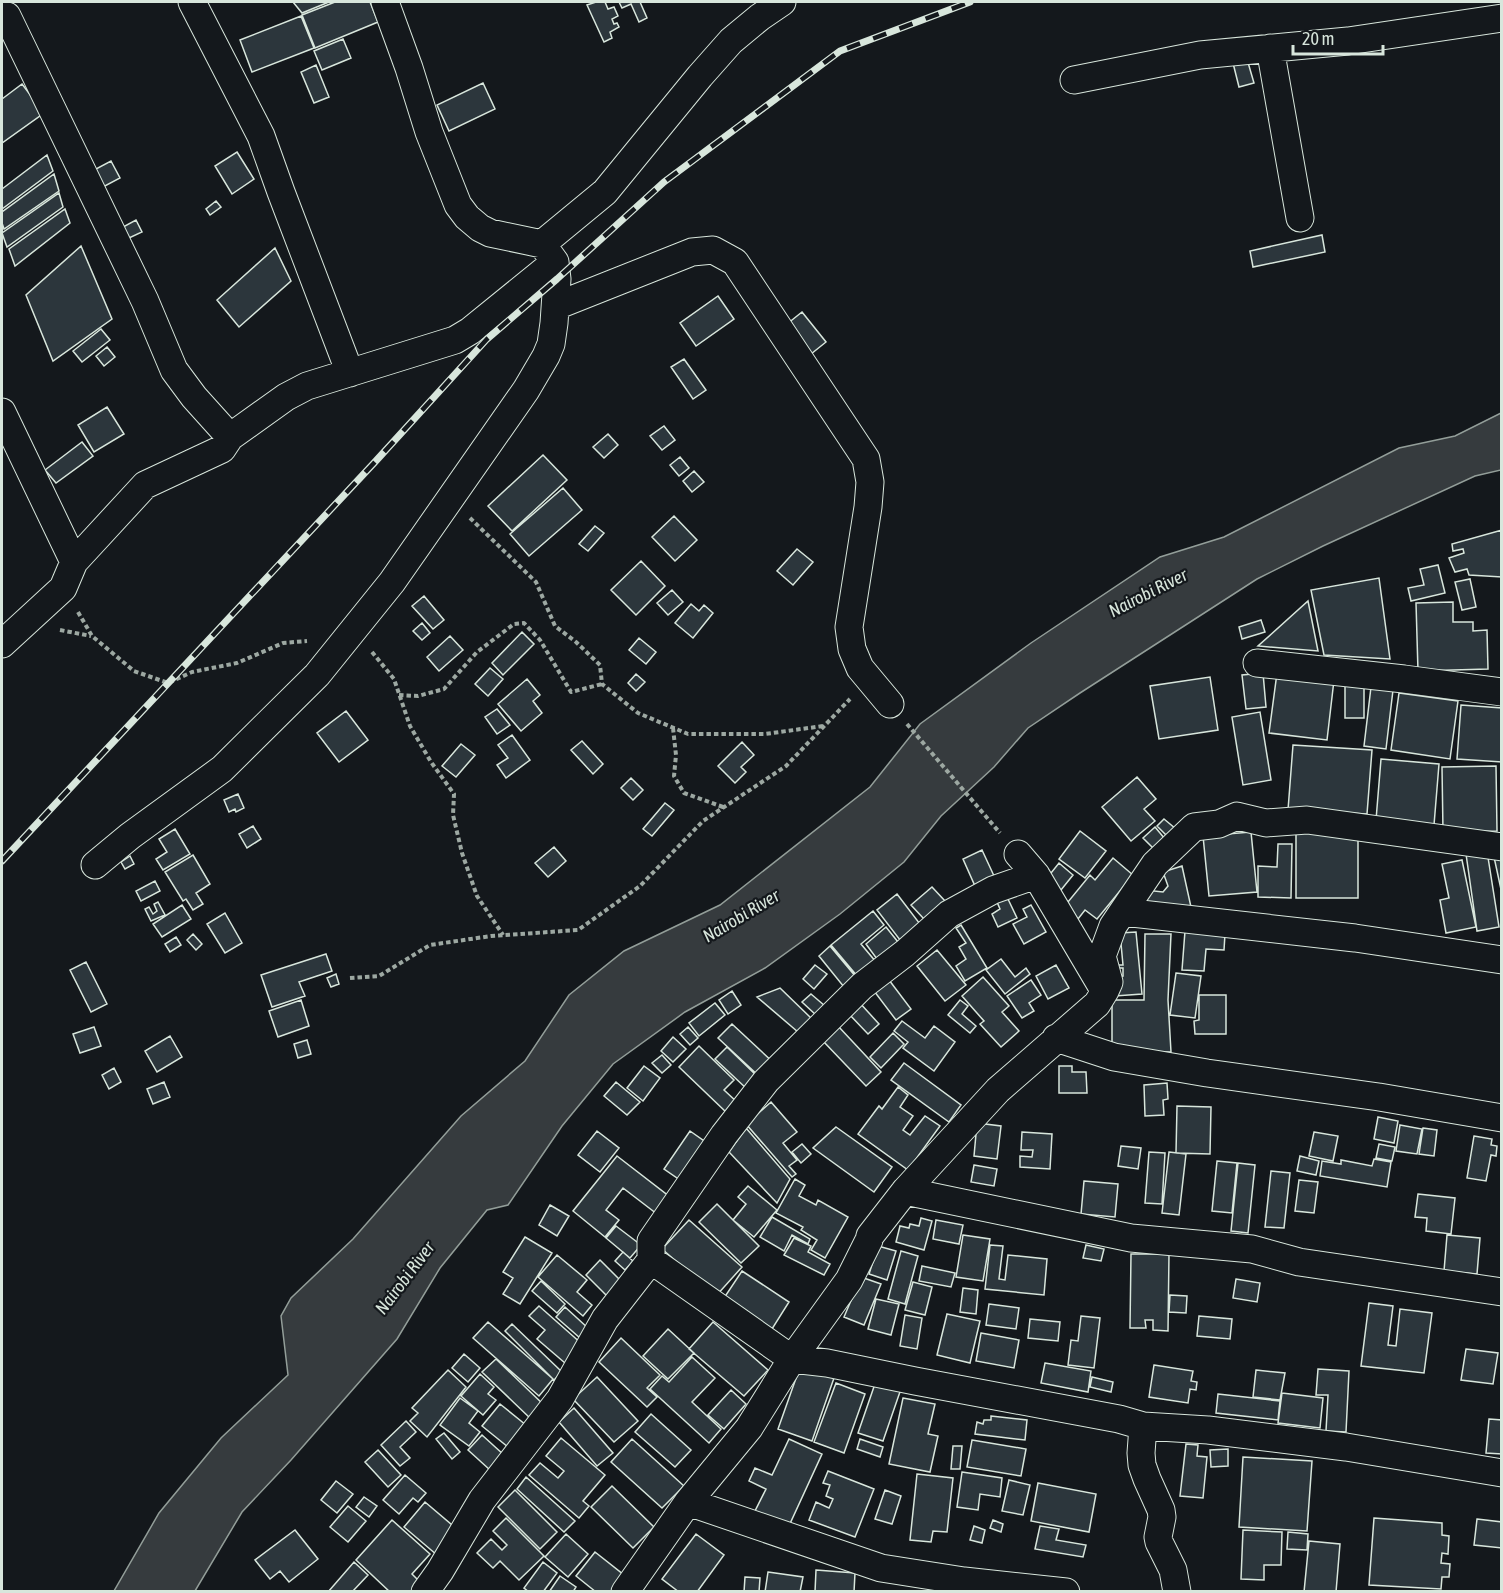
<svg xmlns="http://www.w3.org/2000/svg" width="1503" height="1593" viewBox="0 0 1503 1593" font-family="'Asap Condensed',sans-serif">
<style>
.water{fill:#363b3e;stroke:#939e99;stroke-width:1.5}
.building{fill:#2c363c;stroke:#d8e6dc;stroke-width:1.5}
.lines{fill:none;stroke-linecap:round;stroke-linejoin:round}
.street-casing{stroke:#d8e6dc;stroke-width:29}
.path{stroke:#9da8a2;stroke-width:4;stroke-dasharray:4.5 3;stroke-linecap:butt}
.street{stroke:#14181c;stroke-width:27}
.rail-casing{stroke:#d8e6dc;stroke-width:7}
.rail{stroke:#14181c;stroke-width:4.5;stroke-dasharray:14;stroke-linecap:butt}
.labels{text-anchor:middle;stroke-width:4.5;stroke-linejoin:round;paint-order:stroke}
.water-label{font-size:18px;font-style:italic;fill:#d8e6dc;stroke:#14181c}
</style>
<rect width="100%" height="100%" fill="#14181c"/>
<path class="water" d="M1501 413V470L1475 476 1323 546 1257 579 1080 693 1028 728 994 767 941 816 904 862 840 914 765 968 685 1012 613 1064 562 1126 508 1205 487 1210 440 1268 397 1339 291 1460 242 1512 195 1591H114L159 1513 221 1438 288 1375 281 1316 291 1298 353 1239 461 1116 525 1061 569 995 624 951 720 905 870 787 920 724 1031 643 1160 557 1224 537 1399 448 1455 436Z"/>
<path class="building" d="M293 2H329L302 13Z
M335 2H370L378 22 315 48 302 15Z
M596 2H605L608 9 614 7 618 16 612 19 614 24 617 23 619 27 610 32 612 38 604 42 587 5Z
M619 2H640L647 18 639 22 631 4 622 8Z
M301 16 314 48 252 72 240 40Z
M343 39 351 58 322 70 314 51Z
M1247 59 1254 83 1239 87 1233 63Z
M316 65 329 97 314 103 301 72Z
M483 83 495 109 449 131 437 105Z
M22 84 44 113 2 143V99Z
M237 152 254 179 232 194 215 166Z
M47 155 53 171 2 209V189Z
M111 161 120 178 103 187 94 170Z
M54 174 59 191 4 229 2 223V212Z
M59 193 63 207 7 247 2 233Z
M216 201 221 207 210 215 206 209Z
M65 209 70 223 15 266 9 249Z
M136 220 142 232 129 238 123 227Z
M1322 235 1325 252 1253 267 1250 251Z
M81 246 112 319 53 361 26 295Z
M275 248 291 281 239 327 217 300Z
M718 296 734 319 696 346 680 323Z
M802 312 826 342 811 354 787 324Z
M101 329 110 340 82 362 73 351Z
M107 347 115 357 104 366 96 356Z
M684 359 706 390 693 399 671 367Z
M107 407 124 434 94 452 78 425Z
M664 426 675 440 662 450 650 436Z
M608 434 618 445 604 458 593 447Z
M82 442 93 456 56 483 45 470Z
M543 455 567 480 512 531 488 506Z
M680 457 689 468 679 476 670 465Z
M694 471 704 482 692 492 683 481Z
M563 488 582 510 529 556 510 534Z
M674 516 697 540 675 561 652 537Z
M595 526 604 533 588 551 579 544Z
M1502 530V577L1469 575 1467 569 1455 572 1449 558 1464 553 1463 549 1453 551 1452 544Z
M797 549 813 562 793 585 777 571Z
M641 561 665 586 636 615 611 590Z
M1438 565 1445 593 1411 601 1408 588 1424 585 1420 569Z
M1379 578 1390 659 1324 655 1311 590Z
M1470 579 1476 607 1462 610 1455 582Z
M672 590 683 602 668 615 657 603Z
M424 596 444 620 433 629 412 606Z
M1308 601 1318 651 1258 646Z
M1453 602V622H1473V631L1487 630 1488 669 1418 671 1416 603Z
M691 604 699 611 704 605 713 613 693 638 675 623Z
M1261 620 1265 632 1242 639 1239 627Z
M422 623 430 633 422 640 413 631Z
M522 632 534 644 503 675 492 663Z
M450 636 463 650 439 671 427 657Z
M639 638 656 652 646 664 629 650Z
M490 668 503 679 488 696 475 684Z
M1263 673 1266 707 1246 709 1242 675Z
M1277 673 1334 680 1327 740 1269 733Z
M636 674 645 682 636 691 628 683Z
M1210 677 1218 730 1159 739 1150 686Z
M527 679 540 695 533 701 542 713 521 731 498 704Z
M1345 685H1364V718H1345Z
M1371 687 1393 690 1386 749 1364 746Z
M1399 693 1458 701 1450 759 1391 750Z
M1461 705 1502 708V762L1457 759Z
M497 709 510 725 497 734 485 717Z
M346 711 368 740 339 762 317 733Z
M1260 712 1271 780 1243 785 1232 717Z
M512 735 530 760 506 778 497 765 508 758 498 745Z
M582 741 603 764 593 774 571 750Z
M742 742 754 755 741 767 746 772 735 783 718 766Z
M461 744 475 755 456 777 442 766Z
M1293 745 1372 750 1367 814 1288 810Z
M1381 759 1439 764 1434 825 1376 820Z
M1496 766 1497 831 1443 832 1442 767Z
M1137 777 1156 799 1144 809 1155 821 1131 841 1102 807Z
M631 778 643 790 633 800 621 788Z
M238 794 244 808 236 812 235 809 229 812 224 800Z
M665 803 674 810 652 836 643 829Z
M1164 819 1176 829 1168 837 1157 826Z
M253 826 261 839 247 848 239 834Z
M1155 827 1165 839 1154 849 1143 838Z
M175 829 190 854 163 870 156 859 167 852 159 839Z
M1296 830H1358V898H1296Z
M1080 831 1106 851 1085 878 1059 859Z
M1251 832 1257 892 1209 896 1203 836Z
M1278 844H1292L1291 898 1258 897V866L1277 867Z
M554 847 566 861 548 877 535 863Z
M982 850 995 878 975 886 963 859Z
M1487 851 1499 927 1477 931 1466 854Z
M193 855 210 884 196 893 203 904 193 910 186 899 183 901 165 872Z
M130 856 134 864 125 869 121 862Z
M1494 857 1502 860V894Z
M1113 858 1133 875 1097 919 1085 910 1078 919 1057 902 1062 897 1068 902 1090 875 1095 880Z
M1462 860 1476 927 1446 933 1440 900 1449 898 1442 864Z
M1059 863 1073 875 1057 895 1043 883Z
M1182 866 1191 907 1143 908 1145 890 1163 892 1168 886 1163 872Z
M155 881 160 891 141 901 136 891Z
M932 887 945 901 924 919 911 905Z
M897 894 920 924 900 940 877 910Z
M1007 897 1017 918 998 927 992 914 1000 909 997 902Z
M158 902 165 915 151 921 145 909 149 907 153 914 157 911 154 904Z
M182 905 191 919 162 937 153 924Z
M1031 905 1046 932 1024 944 1013 924 1027 917 1023 909Z
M873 911 884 925 861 944 876 962 858 977 831 945Z
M225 913 242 943 225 953 207 924Z
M961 925 987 968 965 981 956 966 966 959 959 947 966 943 956 928Z
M886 927 898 942 877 959 866 944Z
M1185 931 1225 934 1224 950 1206 949 1204 971 1182 970Z
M1136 932 1142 994 1115 996 1114 977 1123 976V968H1117L1116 965H1123L1120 933Z
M193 934 202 944 196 950 187 940Z
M1145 934H1171L1168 1000 1171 1052H1112V1000H1144Z
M176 937 181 945 170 952 165 944Z
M830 946 856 977 844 987 819 956Z
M937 950 966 985 945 1001 917 966Z
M326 954 332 971 299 982 305 996 272 1007 261 975Z
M1001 959 1015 977 1026 968 1030 974 1005 994 986 970Z
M86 962 107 1004 91 1012 70 970Z
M815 965 827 974 814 989 803 979Z
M1056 965 1069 988 1048 999 1036 976Z
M1176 973 1201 976 1195 1018 1170 1015Z
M336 974 339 984 331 987 327 978Z
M886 976 911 1009 896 1020 871 987Z
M983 977 1009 1006 1002 1012 1019 1031 1001 1047 980 1024 984 1021 962 996Z
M1031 980 1041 995 1029 1003 1034 1011 1022 1018 1007 996Z
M780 988 811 1018 798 1032 757 997Z
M732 991 741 1005 728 1014 719 1000Z
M811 994 825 1006 816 1015 802 1002Z
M1199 995H1226V1034H1195L1194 1021 1199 1020Z
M301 1000 309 1026 278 1037 269 1011Z
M960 1000 968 1006 962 1014 976 1026 970 1033 948 1015Z
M859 1002 879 1024 868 1034 848 1013Z
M715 1003 725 1015 699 1036 689 1023Z
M902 1021 925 1038 934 1026 955 1042 934 1071 903 1048 908 1042 894 1031Z
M732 1024 775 1064 761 1078 718 1038Z
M838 1026 881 1072 866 1086 823 1041Z
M94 1027 101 1046 80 1053 73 1034Z
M688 1027 698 1038 690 1045 680 1034Z
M893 1033 904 1044 881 1068 870 1057Z
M170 1036 182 1057 157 1072 145 1051Z
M673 1037 686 1049 673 1062 661 1051Z
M307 1040 311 1054 298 1058 294 1044Z
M699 1046 734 1080 724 1090 738 1103 727 1113 679 1067Z
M727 1047 759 1078 748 1090 715 1059Z
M662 1055 671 1065 662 1073 652 1063Z
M904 1063 961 1105 949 1122 891 1080Z
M644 1066 660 1078 643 1101 627 1088Z
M1059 1066H1072V1072H1086L1087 1093H1059Z
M114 1068 121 1082 109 1089 102 1075Z
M164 1082 170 1097 153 1104 147 1089Z
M616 1082 640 1102 627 1115 604 1096Z
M1167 1083 1168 1099 1163 1100 1164 1115 1145 1116 1144 1085Z
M898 1087 908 1095 900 1107 913 1116 903 1130 910 1135 925 1116 940 1126 908 1170 858 1134 879 1106 882 1109Z
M771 1102 797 1132 783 1143 797 1160 789 1166 796 1174 792 1177 746 1124Z
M1177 1106 1211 1107 1210 1154 1176 1153Z
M1378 1117 1398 1121 1394 1143 1374 1139Z
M977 1123 1001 1126 997 1159 974 1156Z
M1400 1125 1422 1129 1417 1154 1396 1151Z
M836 1127 892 1167 874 1192 813 1148Z
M746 1128 790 1179 777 1203 729 1152Z
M1423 1128 1437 1130 1434 1156 1419 1154Z
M597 1131 619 1148 600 1172 578 1155Z
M690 1131 707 1143 680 1180 664 1169Z
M1022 1132 1052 1134 1050 1169 1020 1167V1156L1032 1157 1033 1150H1021Z
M1314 1132 1338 1136 1333 1161 1309 1156Z
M1474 1136 1492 1139 1491 1145 1497 1146 1496 1156 1491 1155 1486 1181 1467 1178Z
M802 1144 811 1154 801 1163 792 1152Z
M1379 1144 1395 1147 1392 1161 1376 1158Z
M1121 1146 1141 1148 1138 1169 1118 1166Z
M1149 1152 1165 1153 1162 1204 1145 1203Z
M1169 1152 1186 1154 1179 1215 1162 1213Z
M617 1156 670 1197 657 1214 623 1188 606 1210 619 1220 605 1237 573 1211Z
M1300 1156 1319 1161 1316 1175 1297 1171Z
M1374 1159 1391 1162 1387 1187 1320 1176 1322 1161 1341 1164V1160L1372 1166Z
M1217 1161 1237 1163 1232 1213 1212 1211Z
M1238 1163 1255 1165 1248 1233 1231 1231Z
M974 1165 997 1169 994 1186 971 1182Z
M1271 1171 1290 1173 1284 1228 1265 1227Z
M795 1179 805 1185 799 1196 816 1205 818 1200 848 1217 825 1258 811 1250 817 1240 801 1230 803 1227 776 1213Z
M1299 1180 1318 1182 1314 1213 1295 1211Z
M1084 1181 1118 1184 1115 1217 1081 1214Z
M748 1186 777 1210 754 1237 733 1220 746 1204 738 1197Z
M1418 1194 1455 1198 1451 1234 1426 1231 1427 1218 1415 1217Z
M717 1204 759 1246 741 1263 699 1222Z
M550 1205 569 1216 557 1236 539 1225Z
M772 1217 810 1239 808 1244 792 1235 784 1251 760 1237Z
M921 1218 932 1221 924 1250 896 1242 900 1226 909 1228 910 1224 919 1226Z
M689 1220 742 1267 716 1296 662 1249Z
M936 1220 963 1225 959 1244 933 1239Z
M616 1226 641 1245 630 1258 606 1238Z
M963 1235 990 1239 983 1281 956 1277Z
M1447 1235 1480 1238 1477 1274 1444 1271Z
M525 1237 552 1253 520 1304 503 1294 513 1278 503 1272Z
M794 1238 811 1246 808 1252 830 1264 824 1275 784 1255Z
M990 1245 1003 1246 999 1279 1005 1280 1008 1255 1047 1259 1044 1295 985 1289Z
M1086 1245 1104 1249 1101 1261 1083 1258Z
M878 1246 896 1251 887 1280 869 1274Z
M901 1251 918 1256 905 1304 888 1299Z
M623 1252 633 1261 625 1270 615 1261Z
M1131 1254H1169L1168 1331 1153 1330V1320H1145L1146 1328H1130Z
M557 1255 587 1280 577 1292 592 1305 583 1316 538 1277Z
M600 1260 623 1283 609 1298 586 1275Z
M922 1266 955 1273 951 1287 919 1281Z
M742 1271 789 1302 772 1329 724 1298Z
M861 1277 881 1284 864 1325 844 1317Z
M1236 1279 1260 1283 1257 1302 1233 1298Z
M541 1281 565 1304 557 1313 532 1291Z
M913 1282 932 1287 925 1315 905 1310Z
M963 1288 978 1290 976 1314 960 1312Z
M1170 1295 1187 1296 1186 1313 1169 1312Z
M876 1299 899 1304 891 1335 868 1329Z
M1369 1303 1393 1306 1388 1345 1396 1346 1400 1309 1432 1313 1424 1373 1361 1366Z
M989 1304 1019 1308 1016 1329 986 1325Z
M539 1306 582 1344 565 1363 537 1339 545 1330 529 1316Z
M565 1307 589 1329 580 1338 556 1317Z
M947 1314 980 1321 970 1363 937 1355Z
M905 1315 922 1318 917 1349 900 1346Z
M1081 1316 1100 1318 1094 1368 1068 1365 1071 1340 1078 1341Z
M1199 1316 1232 1319 1230 1339 1197 1336Z
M1030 1319 1060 1322 1058 1341 1028 1338Z
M488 1322 553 1379 539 1396 473 1338Z
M713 1322 768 1370 744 1396 689 1349Z
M512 1324 562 1372 554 1380 505 1331Z
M668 1329 694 1353 668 1379 643 1356Z
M981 1333 1019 1340 1014 1368 976 1361Z
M621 1338 660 1375 647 1388 657 1397 647 1407 599 1362Z
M1466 1349 1498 1353 1493 1384 1461 1380Z
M464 1354 480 1368 468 1382 452 1368Z
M692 1357 715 1378 692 1402 721 1429 709 1443 650 1389 662 1376 669 1382Z
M496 1359 545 1406 532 1420 482 1372Z
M1045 1363 1091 1371 1088 1392 1041 1383Z
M1154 1365 1193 1371 1191 1381 1197 1382 1196 1390 1190 1389 1188 1403 1149 1397Z
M800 1367 834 1378 812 1441 778 1429Z
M1318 1369 1349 1371 1346 1432 1326 1431 1328 1395H1316Z
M448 1370 466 1387 427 1437 410 1421 418 1413 412 1408Z
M1256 1370 1285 1373 1280 1400 1253 1397Z
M480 1374 494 1387 488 1394 496 1400 483 1415 461 1396Z
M597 1377 638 1421 614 1442 573 1399Z
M1092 1377 1113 1382 1111 1392 1090 1387Z
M877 1378 902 1386 883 1441 858 1433Z
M836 1383 865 1394 844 1453 814 1442Z
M731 1390 746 1404 724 1429 708 1415Z
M1282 1393 1323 1398 1320 1428 1278 1423Z
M1218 1394 1280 1401 1278 1420 1216 1413Z
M460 1398 478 1411 469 1423 480 1432 469 1446 440 1425Z
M903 1398 935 1404 928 1434 938 1436 930 1472 889 1464Z
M500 1404 526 1425 508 1447 482 1426Z
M574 1408 613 1453 597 1466 559 1422Z
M651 1414 691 1450 675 1467 635 1432Z
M991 1416 1027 1420 1025 1440 975 1434 977 1422 983 1424 984 1420H991Z
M1489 1419 1502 1420V1454L1486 1453Z
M406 1421 416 1432 400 1447 410 1458 400 1466 381 1445Z
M444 1433 460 1452 452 1459 436 1439Z
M482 1435 504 1455 490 1470 468 1450Z
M561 1438 605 1475 583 1501 589 1506 579 1518 529 1475 540 1463 558 1478 564 1471 546 1456Z
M632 1439 684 1486 662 1508 611 1462Z
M789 1439 822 1454 788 1528 754 1513 766 1489 749 1481 755 1468 772 1475Z
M860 1439 883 1447 880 1457 857 1449Z
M972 1440 1026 1449 1021 1476 967 1467Z
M1186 1444 1198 1445 1197 1456 1207 1457 1203 1498 1180 1496Z
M953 1446H962L960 1469H951Z
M1228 1449V1466L1211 1467 1210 1450Z
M378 1450 401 1475 388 1487 365 1462Z
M1243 1457 1312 1461 1307 1531 1239 1527Z
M828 1471 874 1489 855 1537 809 1520 816 1502 829 1508 833 1499 826 1496 830 1485 823 1483Z
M962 1472 1002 1478 1000 1497 980 1494 978 1510 957 1507Z
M917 1474 953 1478 947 1532 933 1531 931 1542 910 1540Z
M405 1475 426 1493 418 1502 413 1498 399 1514 383 1500Z
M526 1477 575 1521 564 1532 517 1489Z
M1009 1480 1030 1485 1023 1515 1002 1511Z
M336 1481 353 1494 337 1513 321 1500Z
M1038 1483 1096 1494 1089 1532 1031 1521Z
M612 1486 654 1527 633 1548 591 1507Z
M515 1490 557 1532 540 1549 498 1507Z
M885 1490 901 1496 892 1524 875 1519Z
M364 1497 377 1506 369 1517 356 1507Z
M425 1502 458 1530 437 1555 404 1527Z
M348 1506 366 1521 348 1542 330 1527Z
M506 1518 544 1556 519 1580 500 1561 493 1568 477 1553 491 1539 502 1550 507 1545 493 1531Z
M1374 1518 1442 1523V1535L1449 1536 1448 1554 1442 1553 1441 1563 1450 1564 1449 1577H1442L1441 1589 1369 1585Z
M1477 1519 1502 1522V1548L1474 1545Z
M392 1520 430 1554 412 1574 421 1583 413 1592H390L356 1560Z
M993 1520 1003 1524 1001 1532 990 1528Z
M974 1526 985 1530 982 1543 970 1540Z
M1040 1526 1059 1529 1056 1540 1086 1545 1083 1557 1035 1549Z
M295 1530 318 1559 289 1582 280 1571 270 1579 255 1560Z
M1243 1530 1282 1532 1281 1565H1264V1580L1241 1579Z
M1288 1532 1308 1534 1307 1550 1287 1549Z
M566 1534 588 1554 568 1577 545 1557Z
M696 1534 724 1555 697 1592H679L662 1579Z
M1309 1541 1340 1544 1336 1592H1304Z
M595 1552 624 1575 611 1592H596L576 1576Z
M354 1562 368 1575 352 1592H328Z
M543 1562 557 1573 543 1592H529L524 1588Z
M816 1570 855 1573 854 1592H815Z
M768 1572 803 1577 800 1592H765Z
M560 1576 576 1587 573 1592H549Z
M745 1577 760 1578 759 1592H744Z"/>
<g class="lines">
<defs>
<path id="street" d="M192 2 261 136 281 192 350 373
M385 2 409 68 429 132 458 205 467 217 480 228 490 233 542 244
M7 16 145 301 174 370 194 397 230 437
M1270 48 1300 218
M1074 80 1200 55 1348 41 1502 18
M556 306 692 252 713 250 735 262 866 459 870 482 868 507 849 627 852 649 860 668 890 704
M2 412 74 562
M2 644 63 588 74 562 145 485 222 449 230 437 286 397 307 386 455 340 470 331 555 262
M1257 663 1404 679 1502 692
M1018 854 1036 875 1101 985
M95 865 130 836 222 769 317 675 392 582 526 390 546 356 551 344 554 323 557 279 555 262 542 244 605 192 700 76 731 41 760 17 782 2
M1123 912 1355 938 1502 960
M1056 1038 1114 1057 1207 1073 1379 1097 1502 1118
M905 1191 1131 1238 1252 1249 1299 1262 1502 1292
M651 1260V1241L724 1135 766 1081 862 986 905 953 949 914 993 890 1036 875
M1143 1426 1141 1453 1142 1465 1147 1479 1161 1510 1162 1517 1158 1537 1159 1542 1173 1570 1177 1592
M688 1502 881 1568 964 1581 1066 1592
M425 1592 440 1571 482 1500 560 1399 605 1319 651 1260 792 1359 827 1363 915 1381 1119 1419 1143 1426 1208 1430 1346 1447 1502 1473
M625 1592 688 1502 749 1428 792 1359 849 1280 869 1240 870 1236 905 1191 998 1090 1097 1004 1105 991 1109 982 1102 956 1113 926 1155 864 1194 827 1219 824 1237 816 1266 823 1307 820 1502 847"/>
</defs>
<use href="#street" class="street-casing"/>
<path class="path" d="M470 518 536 582 555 626 576 642 600 665 602 684 638 713 688 734H765L823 726
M78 612 92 636 134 671 168 683 192 672 237 663 283 643 307 641
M60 630 91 636
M372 652 394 679 410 726 431 762 454 794 453 815 462 853 477 896 503 935
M399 695 418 696 444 689 477 652 514 624 524 623 540 640 571 692 602 684
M907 724 1000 833
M673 728 676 755 674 776 684 793 723 807
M350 978 379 976 430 945 491 936 578 930 640 886 703 821 786 766 850 699"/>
<use href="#street" class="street"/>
<defs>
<path id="rail" d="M2 861 374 463 487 339 557 279 664 182 840 51 970 2"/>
</defs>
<use href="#rail" class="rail-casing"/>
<use href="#rail" class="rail"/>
</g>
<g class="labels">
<g class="water-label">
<text transform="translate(1148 593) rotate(-27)" y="6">Nairobi River</text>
<text transform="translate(741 916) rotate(-31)" y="6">Nairobi River</text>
<text transform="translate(405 1278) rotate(-53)" y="6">Nairobi River</text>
</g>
</g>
<rect width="1503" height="1593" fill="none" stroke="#d8e6dc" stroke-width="6"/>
<path d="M1293 45v9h90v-9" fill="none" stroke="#d8e6dc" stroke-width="3"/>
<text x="1302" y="45" font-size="18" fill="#d8e6dc" stroke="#14181c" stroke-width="4.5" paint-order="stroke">20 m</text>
</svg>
